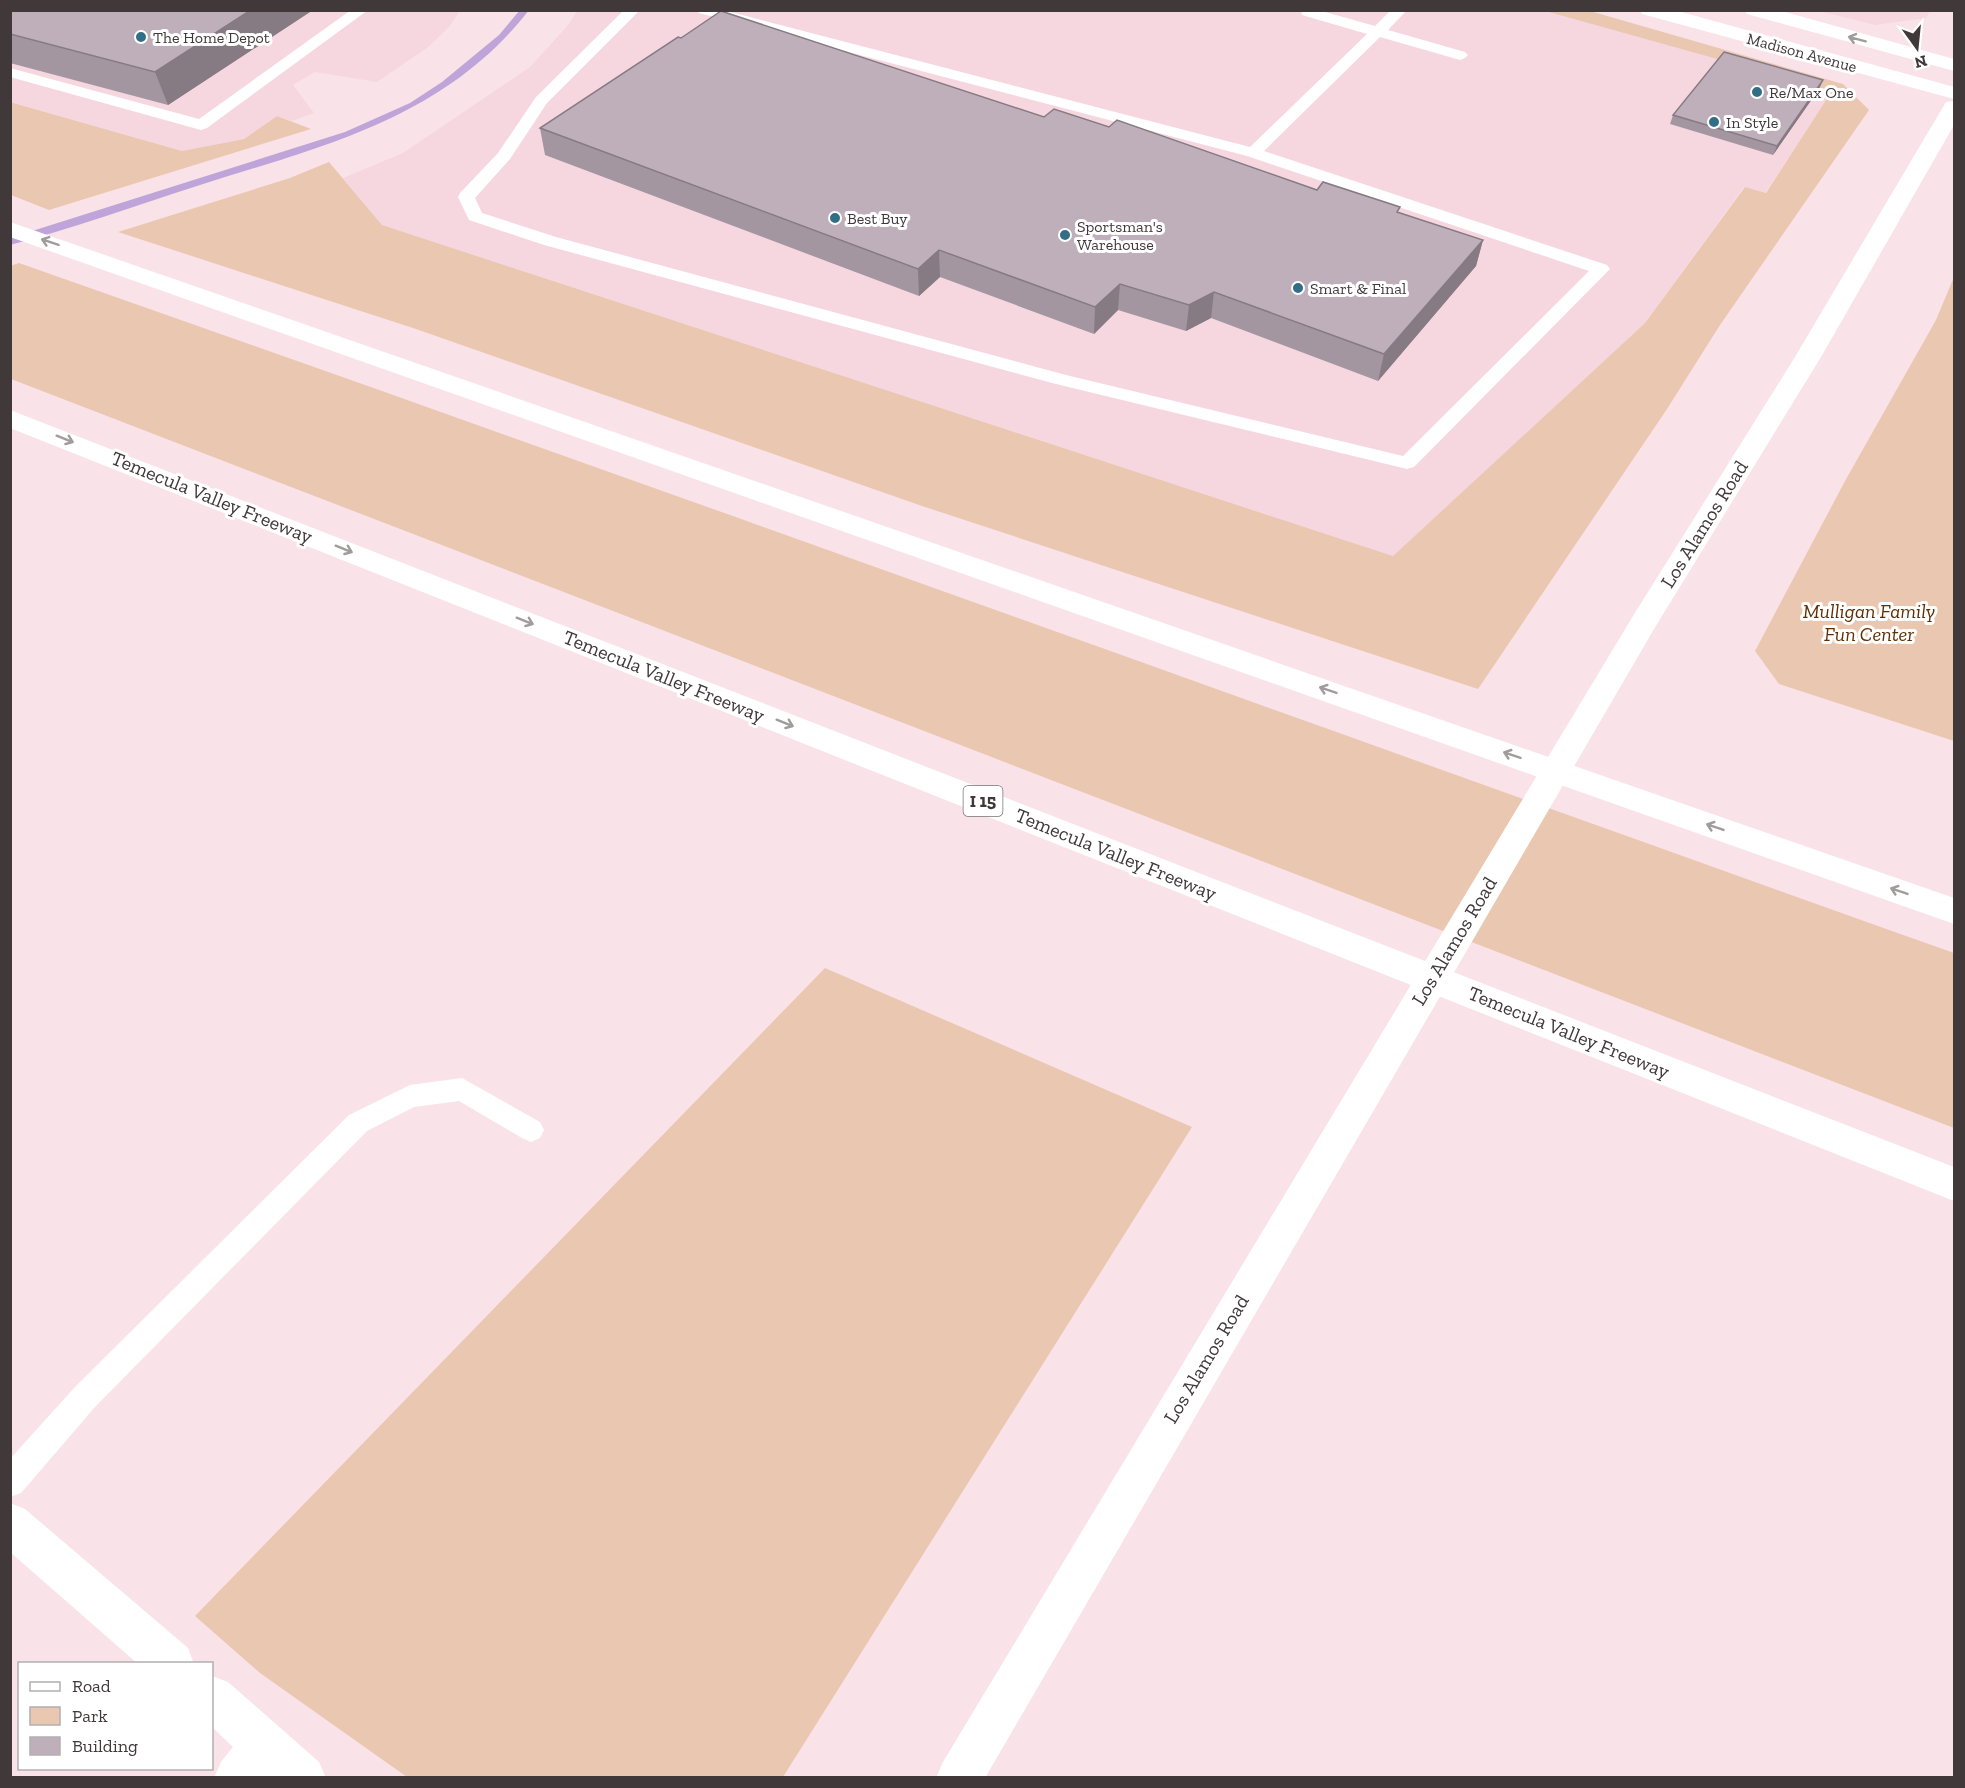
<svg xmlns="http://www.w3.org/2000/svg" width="1965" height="1788" viewBox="0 0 1965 1788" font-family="'Zilla Slab',serif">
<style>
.built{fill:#f6d7df}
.green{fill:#eac7b0}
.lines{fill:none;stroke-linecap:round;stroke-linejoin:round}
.stream{fill:#bea4d8;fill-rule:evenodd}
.service{fill:#fff;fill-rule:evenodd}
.minor{fill:#fff;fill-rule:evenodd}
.secondary{fill:#fff;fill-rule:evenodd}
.motorway{fill:#fff;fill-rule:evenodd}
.wall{fill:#a496a1}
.shaded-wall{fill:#867a83}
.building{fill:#bfafbb;stroke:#867a83;stroke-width:1.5}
.oneway{stroke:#a09c9c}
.poi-dot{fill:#326e85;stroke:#fff;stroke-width:2}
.labels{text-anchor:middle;stroke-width:6;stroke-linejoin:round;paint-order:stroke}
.far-poi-label{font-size:16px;fill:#41383a;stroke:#fff;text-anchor:start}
.far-street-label{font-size:16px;fill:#41383a;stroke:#fff}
.shield{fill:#fff;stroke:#7a7475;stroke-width:1.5}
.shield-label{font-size:18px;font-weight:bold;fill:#41383a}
.street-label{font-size:20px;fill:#41383a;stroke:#fff}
.park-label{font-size:20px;font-style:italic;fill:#5f2e02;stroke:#fff}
</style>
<rect width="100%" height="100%" fill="#f9e3e8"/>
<path class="built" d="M10 11H460L449 27 427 48 377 82 315 72 293 85 314 113 292 121 277 116 244 139 182 151 11 102Z
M577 11H1545L1833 91 1765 193 1744 187 1645 323 1393 556 382 225 343 178 403 153 530 67 569 24Z
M1819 11H1930L1926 18 1875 25Z"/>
<path class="green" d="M1545 11H1590L1843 84 1869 110 1720 325 1667 409 1478 689 922 506 416 329 118 232 290 178 329 162 382 225 1393 556 1645 323 1745 187 1766 193 1832 91Z
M10 102 182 151 244 139 277 116 311 129 49 210 11 195Z
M19 263C665 490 1309 723 1954 953V1128L11 379 10 266Z
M1954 277V741L1779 684 1755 651 1845 481 1936 320Z
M825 968 1192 1127 783 1777H407L260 1673 195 1616Z"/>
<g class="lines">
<path class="stream" d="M520 10H529C444 119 322 146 197 186 135 206 73 228 10 245V238L345 132 410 103 442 82 499 35Z"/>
<path class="service" d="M351 10H368L207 128 201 130 10 77V68L199 119Z
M624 10H640L547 103 510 159 475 198 482 213 556 237 1066 375 1403 456 1589 271 1247 156 699 13 697 10H723L1250 147 1367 34 1302 15 1301 10H1318L1375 26 1391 10H1407L1388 30 1465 52 1468 55 1465 58 1460 60 1380 37 1264 151 1607 265 1610 269 1414 467 1407 469 1056 384 544 245 469 220 458 197 460 193 498 153 536 97Z
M462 1078 540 1122 544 1130 540 1138 531 1142 522 1138 459 1101 414 1107 367 1131 95 1407 21 1493 10 1497V1459L75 1387 349 1115 410 1085Z"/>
<path class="minor" d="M10 1503 25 1509 188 1648 194 1664H138L10 1552Z
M212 1676 228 1682 319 1762 326 1778H214L221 1762 233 1747 212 1727Z"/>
<path class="secondary" d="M1639 10H1674L1954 87V99L1642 14Z
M1744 10H1778L1954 59V71L1747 14Z
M1954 101V125L1821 357 1654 629 985 1778H936L943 1762 1633 616 1795 357 1943 107 1946 102Z"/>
<path class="motorway" d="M10 222 1954 898V924L10 237Z
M10 410 1954 1167V1201L10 428Z"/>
</g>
<path class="wall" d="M10 10H313L168 105 10 63Z
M1823 80 1819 89 1773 155 1670 124 1673 115Z
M1044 117 1109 127 1317 190 1399 213 1483 240 1476 266 1378 381 1211 318 1186 331 1118 310 1094 334 940 277 919 296 545 155 540 128Z"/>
<path class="shaded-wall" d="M251 10H313L168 105 155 72Z
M1823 80 1819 89 1773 155 1777 146Z
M1483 240 1476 266 1378 381 1384 354Z
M939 250 940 277 919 296 918 269Z
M1120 284 1118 310 1094 334 1095 307Z
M1214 292 1211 318 1186 331 1189 305Z"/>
<path class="building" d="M10 10H251L155 72 10 34Z
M721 11 1044 117 1054 109 1109 127 1117 120 1317 190 1323 182 1400 207 1397 212 1483 240 1384 354 1214 292 1189 305 1120 284 1095 307 939 250 918 269 540 128 678 37 681 38Z
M1724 52 1823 80 1777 146 1673 115Z"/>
<defs><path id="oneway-shaft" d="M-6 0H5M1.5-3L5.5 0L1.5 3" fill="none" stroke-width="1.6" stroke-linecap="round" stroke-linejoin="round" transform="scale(1.5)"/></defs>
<g class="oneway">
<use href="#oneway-shaft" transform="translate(1857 39) rotate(-165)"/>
<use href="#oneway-shaft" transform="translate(50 242) rotate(-162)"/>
<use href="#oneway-shaft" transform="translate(65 439) rotate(22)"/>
<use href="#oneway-shaft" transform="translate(344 549) rotate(22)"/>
<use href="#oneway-shaft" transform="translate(525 621) rotate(22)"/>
<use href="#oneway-shaft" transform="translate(1328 690) rotate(-161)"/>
<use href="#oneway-shaft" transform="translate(785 723) rotate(22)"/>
<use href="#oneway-shaft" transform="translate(1512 755) rotate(-161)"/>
<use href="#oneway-shaft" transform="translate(1715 827) rotate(-161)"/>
<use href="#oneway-shaft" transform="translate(1899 891) rotate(-161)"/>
</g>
<g class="poi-dot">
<circle cx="141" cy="37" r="6"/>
<circle cx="1757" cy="92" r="6"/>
<circle cx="1714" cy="122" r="6"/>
<circle cx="835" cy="218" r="6"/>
<circle cx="1065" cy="235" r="6"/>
<circle cx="1298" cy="288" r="6"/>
</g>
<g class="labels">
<g class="far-poi-label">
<text x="153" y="43">The Home Depot</text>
<text x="1769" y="98">Re/Max One</text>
<text x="1726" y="128">In Style</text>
<text x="847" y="224">Best Buy</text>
<text x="1077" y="232">Sportsman's<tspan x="1077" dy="18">Warehouse</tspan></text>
<text x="1310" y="294">Smart &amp; Final</text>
</g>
<g class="far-street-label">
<text transform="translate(1802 52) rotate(15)" y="6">Madison Avenue</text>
</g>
<rect class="shield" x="963.5" y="786" width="39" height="30" rx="4.5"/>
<g class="shield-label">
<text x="983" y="807">I 15</text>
</g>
<g class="street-label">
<text transform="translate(212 497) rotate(22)" y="7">Temecula Valley Freeway</text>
<text transform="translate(1704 524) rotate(-58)" y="7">Los Alamos Road</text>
<text transform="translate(664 676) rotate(22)" y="7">Temecula Valley Freeway</text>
<text transform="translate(1116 854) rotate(22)" y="7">Temecula Valley Freeway</text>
<text transform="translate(1454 941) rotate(-59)" y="7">Los Alamos Road</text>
<text transform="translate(1569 1032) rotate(22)" y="7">Temecula Valley Freeway</text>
<text transform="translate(1206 1359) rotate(-59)" y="7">Los Alamos Road</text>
</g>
<g class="park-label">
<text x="1869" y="618">Mulligan Family<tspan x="1869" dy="23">Fun Center</tspan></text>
</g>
</g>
<rect width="1965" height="1788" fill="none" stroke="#41383a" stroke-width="24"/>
<rect x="18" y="1662" width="195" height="108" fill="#ffffff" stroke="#b3afb0" stroke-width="1.5"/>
<rect x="30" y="1682" width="30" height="9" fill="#ffffff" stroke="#b3afb0" stroke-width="1.5"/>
<text x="72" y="1692" font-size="18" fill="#41383a">Road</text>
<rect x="30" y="1707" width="30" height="18" fill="#eac7b0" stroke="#b3afb0" stroke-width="1.5"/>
<text x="72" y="1722" font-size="18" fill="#41383a">Park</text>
<rect x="30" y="1737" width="30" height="18" fill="#bfafbb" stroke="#b3afb0" stroke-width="1.5"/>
<text x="72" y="1752" font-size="18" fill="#41383a">Building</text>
<g transform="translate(1917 48) rotate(165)" stroke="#ffffff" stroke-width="4.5" paint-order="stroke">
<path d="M0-4.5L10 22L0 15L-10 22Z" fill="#41383a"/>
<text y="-9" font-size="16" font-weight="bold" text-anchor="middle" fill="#41383a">N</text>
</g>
</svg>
